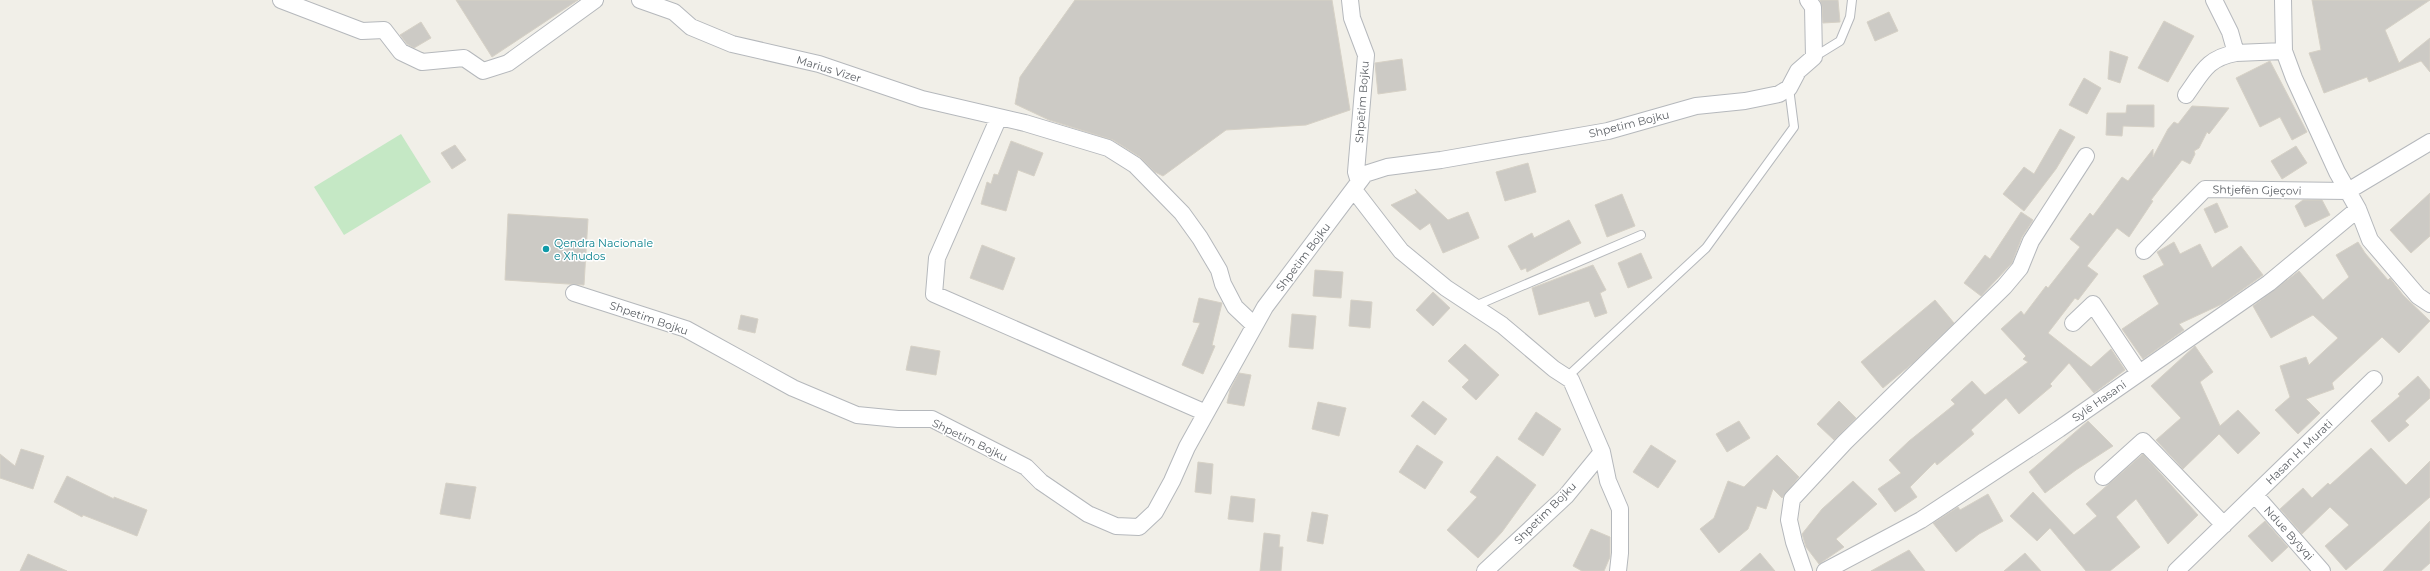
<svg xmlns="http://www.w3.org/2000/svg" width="2430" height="571" viewBox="0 0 2430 571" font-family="Montserrat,sans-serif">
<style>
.green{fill:#c5e8c5}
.building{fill:#cccac5;stroke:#d6d1c6}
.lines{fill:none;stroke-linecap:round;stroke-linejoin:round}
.service-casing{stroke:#b5b8bc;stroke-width:10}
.minor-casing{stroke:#b5b8bc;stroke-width:18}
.service{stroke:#fff;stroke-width:8}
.minor{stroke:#fff;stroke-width:16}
.culture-dot{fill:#0f9aa8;stroke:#fff;stroke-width:1.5}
.labels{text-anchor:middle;stroke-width:3;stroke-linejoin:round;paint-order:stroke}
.street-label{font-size:11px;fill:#5f6368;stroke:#fff}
.culture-label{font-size:11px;fill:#0d838f;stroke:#fff;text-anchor:start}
</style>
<rect width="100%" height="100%" fill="#f1efe8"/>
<path class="green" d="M401 134 431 182 344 235 314 187Z"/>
<path class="building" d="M456 0H578L492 57Z
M1075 0H1332L1350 110 1306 125 1226 130 1163 176 1155 172 1140 157 1113 140 1049 120 1015 104 1020 77Z
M1820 0H1838L1840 22 1823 23 1822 7Z
M2312 0H2430L2385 30 2399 63 2430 38V72L2421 61 2369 82 2367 77 2324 93 2309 53 2321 50Z
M1889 12 1898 31 1875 41 1867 22Z
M2164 21 2194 36 2168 82 2138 68Z
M421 22 431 38 414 48 407 44 400 35Z
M2110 51 2128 57 2120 83 2108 79Z
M1402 59 1406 90 1378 94 1375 63Z
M2270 61 2307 132 2292 140 2280 117 2260 127 2236 78Z
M2084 78 2101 88 2087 114 2069 105Z
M2127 105H2154V127L2123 126 2122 136 2106 135 2107 113H2126Z
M2192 106 2229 108 2209 134 2207 132 2199 148 2194 151 2195 154 2190 164 2182 160 2151 200 2153 201 2129 237 2117 228 2087 266 2098 274 2078 300 2075 298 2048 333 2091 367 2111 349 2125 370 2094 393 2069 363 2050 384 2052 386 2019 414 2006 398 1971 430 1974 434 1937 465 1935 462 1910 487 1917 497 1895 512 1878 489 1901 473 1889 460 1909 441 1955 404 1951 400 1972 381 1985 395 2028 362 2023 359 2026 356 2001 329 2021 311 2024 315 2046 286 2048 288 2080 247 2070 239 2090 213 2093 216 2122 177 2128 181 2153 149V157L2168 129 2174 122 2178 124Z
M2060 129 2075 137 2056 169 2024 211 2003 194 2024 167 2034 174Z
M1011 141 1043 153 1034 176 1018 170 1006 211 981 204 987 182 991 184 994 174 998 175Z
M455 145 466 160 452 169 441 153Z
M2296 146 2307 163 2282 179 2271 161Z
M1528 163 1536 192 1505 201 1496 172Z
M1415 189 1448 220 1468 212 1479 238 1443 253 1430 223 1420 230 1391 205 1417 193Z
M2430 193V236L2411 253 2390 230Z
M1622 194 1635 226 1607 237 1595 205Z
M2303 200H2322L2330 215 2305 227 2295 206Z
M2217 203 2228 227 2215 233 2204 209Z
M2021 212 2033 220 2022 237 2012 263 1981 296 1964 283 1985 255 1990 259Z
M508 214 588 219 584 285 505 280Z
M1569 220 1581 243 1527 272 1526 268 1521 270 1508 246 1532 233 1534 238Z
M2174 242 2180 254 2200 244 2212 268 2241 246 2263 275 2222 304 2179 324 2184 330 2143 359 2122 329 2159 304 2143 276 2164 265 2157 252Z
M2358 242 2365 253 2388 280 2390 278 2403 295 2430 321 2399 353 2382 337 2332 383 2334 389 2306 399 2320 413 2298 434 2275 410 2290 397 2280 366 2306 357 2309 365 2338 338 2313 315 2271 338 2253 306 2299 271 2323 300 2349 277 2336 255Z
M982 245 1015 258 1003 290 970 278Z
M1641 253 1652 278 1628 288 1618 263Z
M1593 265 1606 290 1600 293 1607 313 1595 317 1589 301 1539 315 1532 288Z
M1315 270 1343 272 1341 298 1313 296Z
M1433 292 1450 308 1433 326 1416 310Z
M1199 298 1222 303 1212 345 1215 346 1203 374 1182 365 1200 323 1193 322Z
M1351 300 1372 302 1370 328 1349 326Z
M1935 300 1954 323 1913 363 1883 388 1861 362Z
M1292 314 1316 316 1313 349 1289 347Z
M741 315 758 319 755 333 738 329Z
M1465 344 1499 375 1476 400 1462 387 1469 380 1448 361Z
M911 346 940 351 936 375 906 370Z
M2195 346 2213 372 2200 382 2220 426 2238 410 2260 433 2238 454 2219 434 2183 469 2156 440 2181 418 2151 386Z
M1239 373 1251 375 1244 406 1227 403 1230 390Z
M2418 376 2430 390V398L2405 421 2409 425 2389 442 2371 421 2400 396 2398 394Z
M1423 401 1447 419 1435 435 1411 416Z
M1839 401 1856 418 1834 440 1817 424Z
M1318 402 1346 408 1339 436 1312 429Z
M1536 412 1561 429 1543 456 1518 439Z
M1739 421 1750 438 1727 452 1716 434Z
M2088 421 2113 446 2076 470 2045 493 2029 472Z
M1417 445 1443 462 1425 489 1399 472Z
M1651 445 1676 461 1658 488 1633 472Z
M2371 448 2406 485 2430 461V497L2346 570 2325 546 2349 525 2330 507 2302 534 2280 509 2303 488 2312 498 2328 483 2330 485Z
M21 449 44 456 33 489 0 478V454L15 466Z
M2143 454 2198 515 2168 544 2136 499 2116 517 2140 547 2110 571H2086L2050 528 2037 541 2010 516 2033 492 2074 535 2097 516 2086 504Z
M1777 455 1799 477 1782 498 1773 489 1766 509 1757 506 1748 529 1719 553 1700 529 1714 518 1728 481 1744 487Z
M1497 456 1536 485 1502 532 1478 558 1447 530 1477 497 1470 492Z
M1198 462 1213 464 1211 494 1195 492Z
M67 476 114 499V497L147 510 137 536 83 515 82 517 54 502Z
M1853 481 1877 504 1836 539 1844 547 1819 564 1806 547 1802 534 1822 509Z
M446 483 476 487 470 519 440 514Z
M1988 494 2003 521 1979 534 1956 552 1933 523 1958 507 1960 510Z
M1231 496 1255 499 1253 522 1228 519Z
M1312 512 1328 515 1323 544 1307 541Z
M2265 521 2288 547 2272 562 2248 536Z
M2430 521V563L2421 571H2383Z
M1591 529 1610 537V557L1604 571H1582L1573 566Z
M1264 533 1280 535 1279 547H1283L1281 571H1260Z
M1909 550 1925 571H1871Z
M1760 553 1775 571H1740Z
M2025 553 2041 571H2004Z
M28 554 67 571H20Z"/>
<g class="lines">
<defs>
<path id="service" d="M1814 57 1840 41 1850 17 1852 0
M1475 306 1641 235
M1567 377 1706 248 1794 127 1789 88"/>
<path id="minor" d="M281 0 362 31 384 30 401 52 422 62 464 58 483 71 508 63 595 0
M640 0 674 12 691 27 732 44 819 64 922 99 1025 123 1108 148 1135 165 1182 213 1200 238 1219 270 1223 284 1235 307 1254 325
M1350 0 1352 18 1366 55 1356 172 1359 182
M2214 0 2230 32 2236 53 2284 51
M2283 0 2284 51 2294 78 2337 172 2358 209 2370 240 2418 296 2430 304
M2186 95C2202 73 2207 58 2236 53
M999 117 937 258 934 294 1206 413
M1354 190 1401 251 1446 288 1502 325 1554 369 1571 380 1602 452 1608 481 1620 509V553L1618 571
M2144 251 2205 189 2348 191 2430 142
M574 293 686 329 793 388 857 415 898 419H932L1026 467 1041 482 1088 514 1116 526 1139 527 1155 512 1172 481 1187 447 1265 307 1365 174 1387 167 1441 160 1608 131 1696 106 1745 101 1779 94 1789 88 1798 71 1814 57 1813 7 1808 0
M2073 323 2093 304 2139 373
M2103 477 2143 441 2224 525
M2255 495 2322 571
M1485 571 1566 496 1602 452
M1804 571 1794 542 1789 520 1792 499 1845 442 2004 287 2020 268 2031 241 2086 156
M1825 571 1921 520 2059 429 2269 283 2358 209
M2176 571 2374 379"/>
</defs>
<use href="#service" class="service-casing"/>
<use href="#minor" class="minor-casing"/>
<use href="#service" class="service"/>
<use href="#minor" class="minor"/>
</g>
<circle class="culture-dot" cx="546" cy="249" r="4"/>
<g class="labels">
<g class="street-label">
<text transform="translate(829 69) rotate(17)" y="4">Marius Vizer</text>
<text transform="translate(1362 102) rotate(-86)" y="4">Shpëtim Bojku</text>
<text transform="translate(1629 124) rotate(-14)" y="4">Shpetim Bojku</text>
<text transform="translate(2257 190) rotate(1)" y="4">Shtjefën Gjeçovi</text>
<text transform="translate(1303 257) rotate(-53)" y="4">Shpetim Bojku</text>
<text transform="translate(649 318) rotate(19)" y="4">Shpetim Bojku</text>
<text transform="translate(2099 401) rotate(-35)" y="4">Sylë Hasani</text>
<text transform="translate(970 440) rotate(26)" y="4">Shpetim Bojku</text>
<text transform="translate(2299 452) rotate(-44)" y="4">Hasan H. Murati</text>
<text transform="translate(1545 513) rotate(-45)" y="4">Shpetim Bojku</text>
<text transform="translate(2289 533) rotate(48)" y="4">Ndue Bytyqi</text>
</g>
<g class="culture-label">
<text x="554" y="247">Qendra Nacionale<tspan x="554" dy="13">e Xhudos</tspan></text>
</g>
</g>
</svg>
